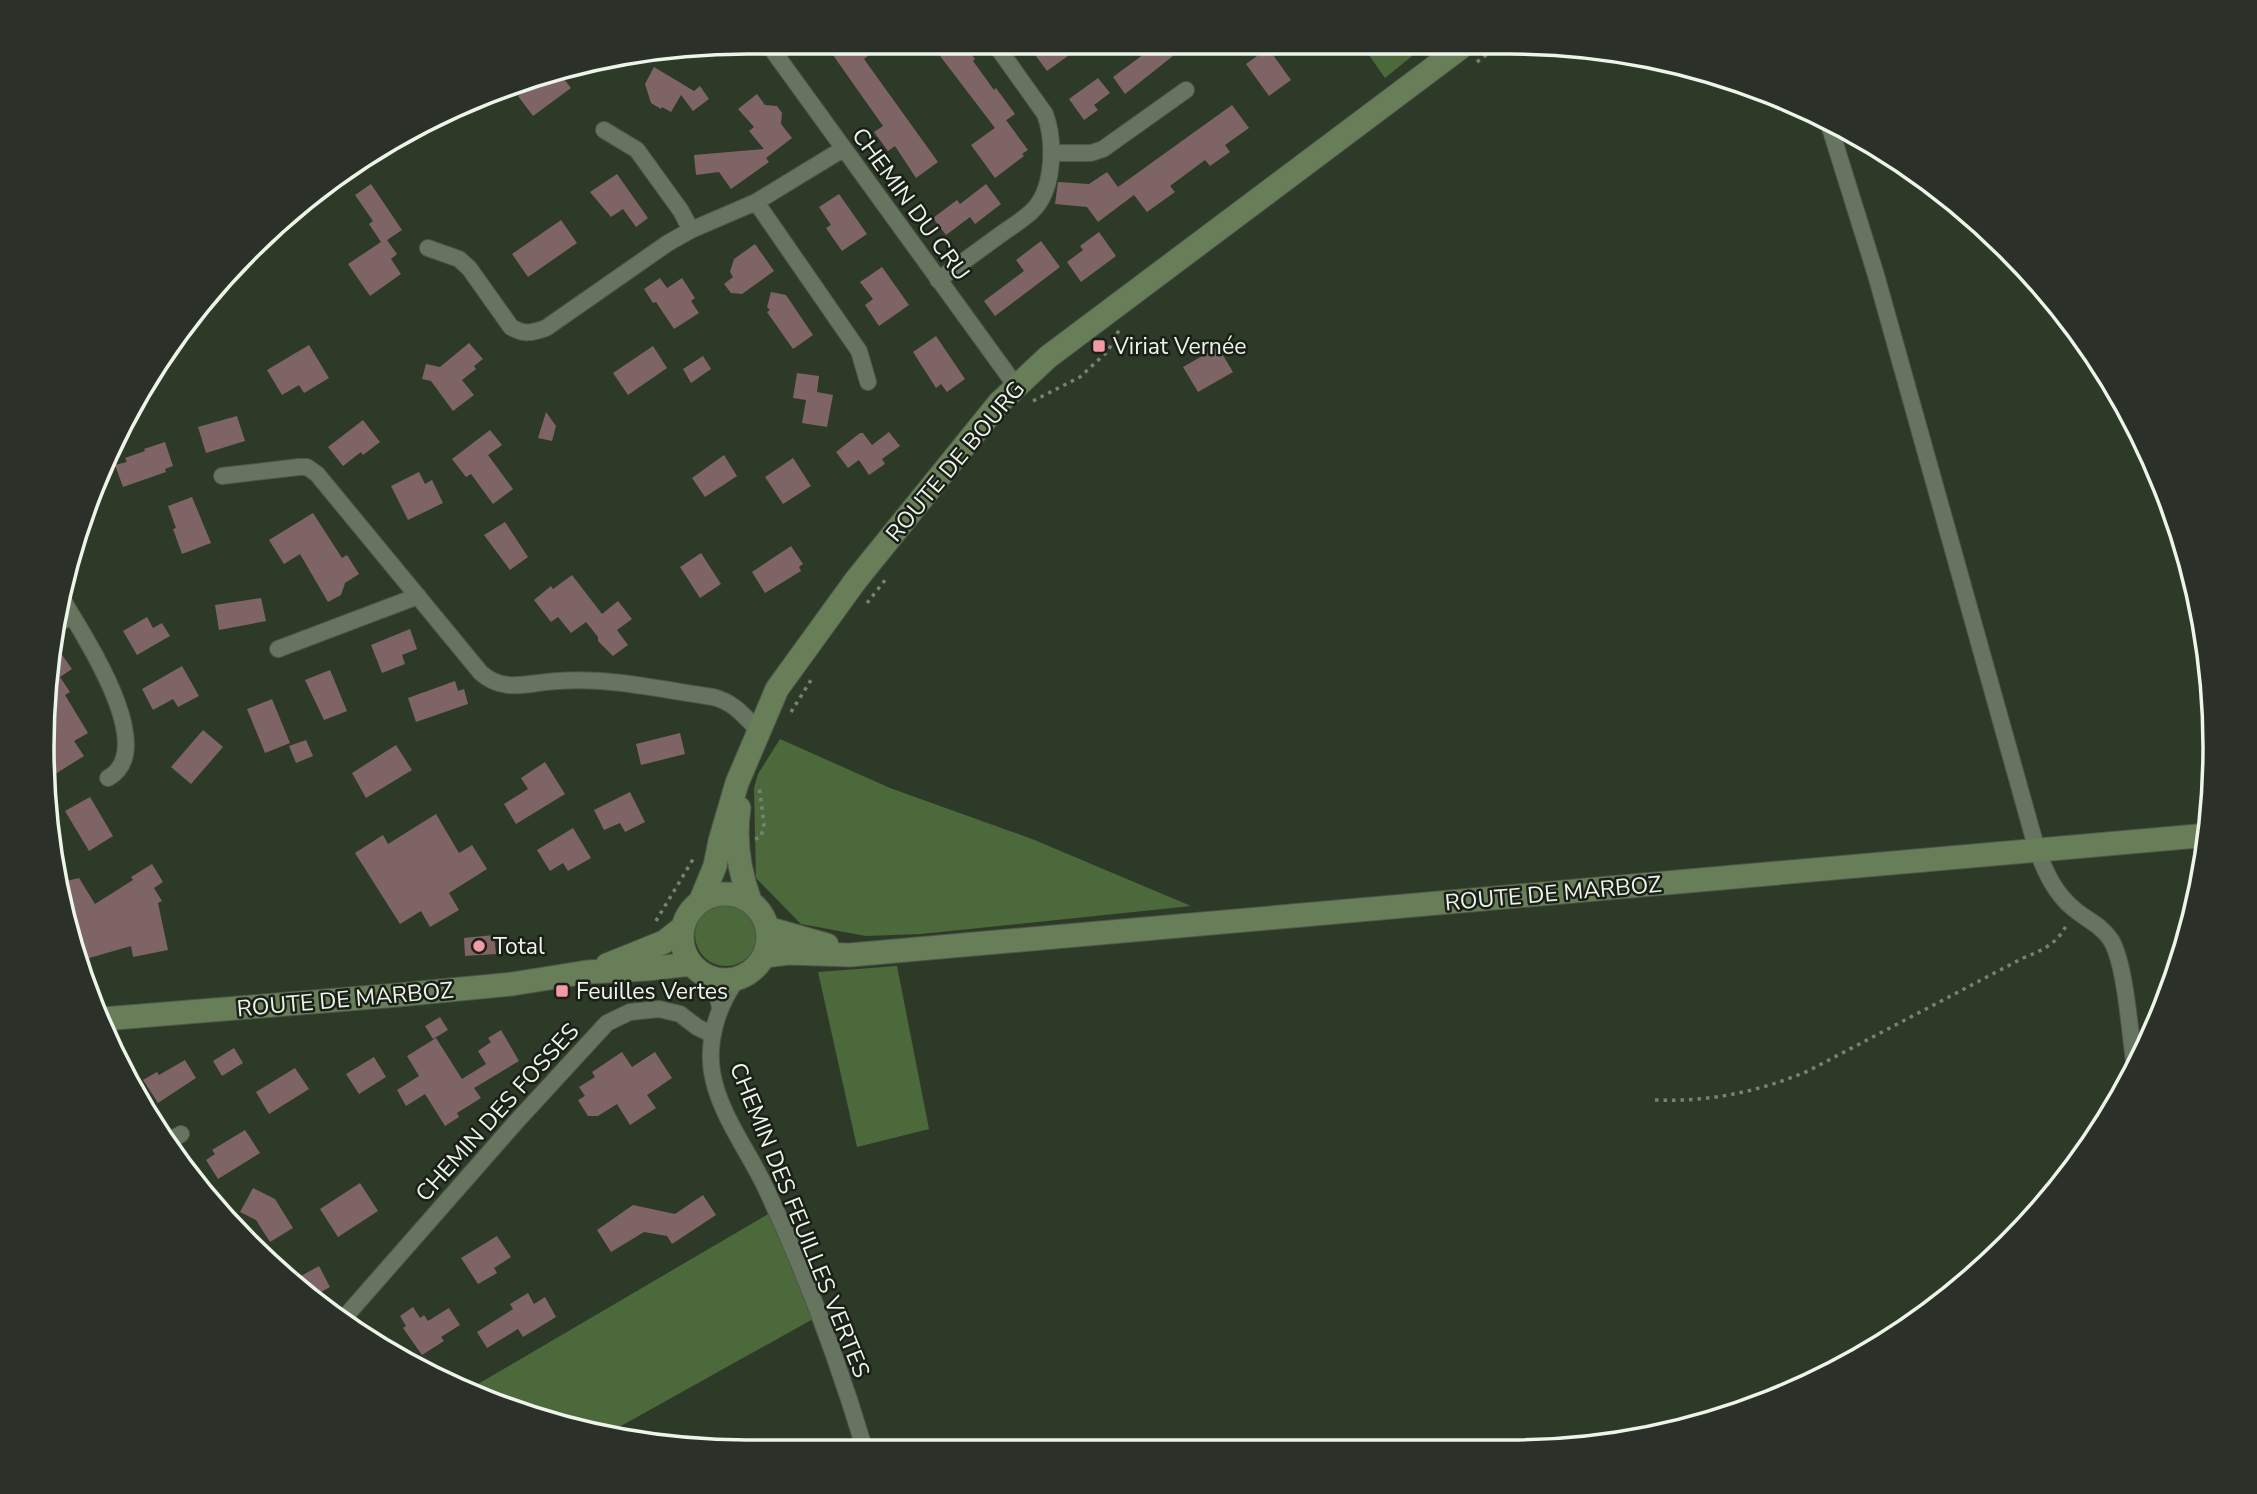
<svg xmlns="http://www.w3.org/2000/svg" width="2257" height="1494" viewBox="0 0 2257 1494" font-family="'Nunito Sans',sans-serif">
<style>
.green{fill:#4c693b}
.building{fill:#7f6466}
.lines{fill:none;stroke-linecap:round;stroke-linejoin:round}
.street-casing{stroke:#4e5848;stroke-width:18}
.secondary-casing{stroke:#4e5848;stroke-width:25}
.path{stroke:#788273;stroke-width:3.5;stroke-dasharray:3.5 5;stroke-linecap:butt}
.street{stroke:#677460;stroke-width:16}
.secondary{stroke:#677e59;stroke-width:23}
.poi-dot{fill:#f49aa4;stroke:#1a1f17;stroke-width:2.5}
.labels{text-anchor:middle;stroke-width:5;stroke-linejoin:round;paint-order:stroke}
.street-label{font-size:23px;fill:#edf4e9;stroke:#1a1f17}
.poi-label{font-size:23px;fill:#edf4e9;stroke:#1a1f17;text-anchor:start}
.rim{fill:none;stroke:#edf4e9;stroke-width:3.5}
</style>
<rect width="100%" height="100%" fill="#2e3a28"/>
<path class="green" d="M1364 48H1422L1385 78Z
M780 739 890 788 1032 839 1191 906 921 934 866 936 801 924 756 878 754 788 758 774Z
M695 935a31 31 0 1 1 62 0a31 31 0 1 1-62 0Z
M897 966 929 1129 857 1147 818 972Z
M770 1213 813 1319 603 1436 564 1428 466 1391Z"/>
<path class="building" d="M828 48H878L864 59 938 162 916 178 895 146 888 151 874 132 883 126Z
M934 48H967L975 59 973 61 994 90 996 88 1015 114 995 128Z
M1030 48H1079L1047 71Z
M1139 48H1183L1125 94 1113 77 1144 54Z
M1268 48 1291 80 1269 96 1246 64Z
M654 67 694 91 700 86 709 99 693 111 681 95 671 112 662 107 661 109 651 103 645 84Z
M558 71 571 88 533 116 518 96 549 73Z
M1098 78 1110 93 1094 105 1098 110 1084 120 1069 99Z
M757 94 765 105 777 106 782 113 781 124 792 138 766 158 769 162 731 189 719 172 696 175 694 155 764 149 749 131 754 127 738 109Z
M1232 105 1249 128 1225 145 1230 152 1210 166 1205 160 1170 186 1175 192 1147 212 1134 195 1098 222 1087 207 1055 204 1058 182 1089 184 1107 172 1118 187Z
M1006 120 1028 150 1022 154 1024 156 995 178 971 145Z
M617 174 648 218 636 227 623 209 611 217 590 192Z
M371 184 402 230 387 240 397 254 391 259 401 274 370 296 348 264 381 242 369 224 373 221 355 195Z
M986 184 1001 204 975 224 970 217 946 235 933 218 957 200 960 204Z
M839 194 867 234 842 251 826 228 831 225 819 207Z
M561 220 577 243 528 277 512 254Z
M1099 232 1116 256 1081 282 1067 262 1083 250 1080 246Z
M1041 241 1060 267 995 316 984 301 1024 271 1016 260Z
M755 244 774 271 742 294 731 293 724 284 733 277 730 272 734 259Z
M882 267 909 305 879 326 865 305 873 299 860 282Z
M660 278 667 288 682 278 695 298 691 301 699 313 674 329 656 302 653 303 644 289Z
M771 292 786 295 813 335 793 349 767 312 770 310 767 307Z
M936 336 965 379 947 392 941 384 936 388 913 352Z
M469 343 483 359 474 366 476 369 462 380 474 395 453 411 431 381 422 379 426 364 440 367Z
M309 345 329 378 304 393 299 385 282 395 267 370Z
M653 346 667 368 628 395 613 373Z
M1218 347 1233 372 1198 392 1183 367Z
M703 356 711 369 691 383 683 369Z
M797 373 819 376 817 392 833 395 827 427 802 423 806 400 793 398Z
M546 412 556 426 552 441 538 438Z
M237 416 245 441 206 453 198 427Z
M363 420 380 442 363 455 361 452 343 466 328 447Z
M490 430 502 445 488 455 513 489 493 504 471 474 466 477 452 459Z
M889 432 900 446 882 459 885 464 869 475 859 460 848 468 836 452 860 433H863L872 445Z
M165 442 173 466 165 469 166 472 123 487 115 465 127 462 125 458 145 451 144 449Z
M724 455 737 476 705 497 692 478Z
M793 458 811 486 783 504 765 477Z
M419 472 425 484 432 480 443 503 408 520 391 486Z
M192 497 211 543 182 554 173 529 176 528 168 506Z
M313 513 342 558 347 555 359 574 345 583 341 595 328 602 300 554 284 564 269 540Z
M505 522 528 557 510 570 484 535Z
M791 546 803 564 799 567 801 571 765 593 752 572Z
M701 553 721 584 700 598 680 567Z
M572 575 602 614 618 601 632 619 617 630 628 645 613 656 598 641V637L586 622 571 633 558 617 551 622 534 600 551 586 553 589Z
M261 598 266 621 219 630 215 605Z
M147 617 153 628 162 623 170 636 137 655 123 631Z
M410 629 417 649 402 655 405 664 382 673 371 645Z
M60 652 72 669 60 677 70 692 65 695 88 733 74 741 84 756 44 781V729L56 722 44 700 51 658Z
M182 666 199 696 178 707 173 699 153 710 142 689Z
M330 670 347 711 324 720 305 680Z
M455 681 458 691 464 689 468 704 416 722 408 698Z
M272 699 290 743 265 753 247 709Z
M203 730 223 747 191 784 171 767Z
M680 733 685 754 641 765 636 744Z
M306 740 313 756 296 763 289 746Z
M396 745 412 770 366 798 352 773Z
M545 762 565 794 516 824 504 804 528 789 521 778Z
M630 792 645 822 625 832 620 823 604 830 594 810Z
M90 797 113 836 89 851 65 811Z
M436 814 459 853 472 845 487 869 449 893 459 910 430 927 421 911 400 924 355 853 383 835 388 844Z
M573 828 591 858 568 871 563 863 550 871 537 850Z
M152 864 163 882 154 888 162 901 158 903 168 950 133 957 131 946 79 961 66 929 58 883 79 878 95 904 133 880 131 877Z
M494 935 496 954 465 956 464 938Z
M440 1017 448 1030 433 1039 425 1026Z
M501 1030 519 1061 474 1088 481 1098 457 1113 459 1117 445 1126 425 1094 406 1106 397 1090 419 1076 407 1056 436 1038 462 1079 486 1064 478 1051 491 1042 488 1038Z
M234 1048 243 1063 222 1076 213 1061Z
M622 1052 632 1067 655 1052 672 1078 647 1095 656 1108 630 1125 617 1104 598 1116H588L578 1100 585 1096 579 1087 595 1077 592 1072Z
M374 1057 386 1077 359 1094 346 1074Z
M185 1060 196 1078 158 1103 143 1080 157 1072 159 1075Z
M295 1068 309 1089 269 1114 256 1092Z
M245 1130 260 1153 218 1179 206 1160 215 1154 212 1150Z
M360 1183 378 1211 338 1237 320 1209Z
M253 1188 275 1199 293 1228 270 1242 256 1220 240 1212Z
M703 1195 716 1215 672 1244 667 1236 644 1232 611 1252 597 1230 633 1205 675 1214Z
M497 1236 511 1257 494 1268 497 1273 478 1284 461 1258Z
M319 1266 330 1287 312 1297 290 1282Z
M528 1293 534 1304 545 1297 556 1317 523 1337 518 1329 487 1348 477 1332 513 1309 510 1304Z
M413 1307 420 1318 424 1315 428 1321 449 1308 460 1325 441 1337 444 1341 422 1355 403 1328 406 1326 400 1316Z"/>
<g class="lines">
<defs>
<path id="street" d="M771 48 1016 386
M1827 118 1876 275 2037 850C2045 871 2055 894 2074 909 2087 920 2101 925 2111 940 2126 965 2130 1037 2135 1068
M604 130 637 150 681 211 691 230
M1051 153H1091L1103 149 1186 90
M756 202 859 351 868 382
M428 248 459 259 469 268 511 327C524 335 532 333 546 328L668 243 691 230 756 202 843 149
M938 280C960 264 982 248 1004 232 1014 225 1026 218 1035 208 1054 186 1055 141 1045 114L998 48
M222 476 299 467H307L317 474 481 673C505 694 529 682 558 681 609 677 663 690 713 697 734 702 745 717 759 731
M61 597C81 632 161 749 108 778
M56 625 71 616
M278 649 418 596
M703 974C713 985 718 993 720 1008
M738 978C718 1004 707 1040 712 1072 719 1115 751 1154 768 1193 806 1274 838 1361 864 1447
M167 1142 181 1134
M344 1318 516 1122 607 1023 630 1012 659 1009 680 1014 697 1027 713 1035"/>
<path id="secondary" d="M739 808C734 841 739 871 750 901
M682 937a43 43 0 1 1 86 0a43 43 0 1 1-86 0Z
M701 900 715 866 720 841 737 783 777 689 856 580 999 403 1048 357 1460 48
M767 928 827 945
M764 956 789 953 850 955 2209 835
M607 965 664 942 682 928
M103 1019 398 995 512 984 587 972 647 969 691 964"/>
</defs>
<use href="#street" class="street-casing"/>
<use href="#secondary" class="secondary-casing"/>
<path class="path" d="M1477 62 1495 48
M1033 401 1080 377 1108 351 1119 330
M867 603 886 579
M791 712 811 680
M755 839 761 837 764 824 759 785
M656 921 695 856
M1655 1100C1709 1102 1758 1092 1808 1071L2023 958C2043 950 2057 944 2067 924"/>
<use href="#street" class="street"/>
<use href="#secondary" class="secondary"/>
</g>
<g class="poi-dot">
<rect x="1092" y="339" width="14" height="14" rx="3.5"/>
<circle cx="479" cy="946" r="7"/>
<rect x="555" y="984" width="14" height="14" rx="3.5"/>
</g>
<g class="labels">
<g class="street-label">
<text transform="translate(911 204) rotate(54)" y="8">CHEMIN DU CRU</text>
<text transform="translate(955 461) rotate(-50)" y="8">ROUTE DE BOURG</text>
<text transform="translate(1553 893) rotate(-5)" y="8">ROUTE DE MARBOZ</text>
<text transform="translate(345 999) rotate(-5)" y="8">ROUTE DE MARBOZ</text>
<text transform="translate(497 1112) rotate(-48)" y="8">CHEMIN DES FOSSES</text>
<text transform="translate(800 1220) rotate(68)" y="8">CHEMIN DES FEUILLES VERTES</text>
</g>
<g class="poi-label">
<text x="1113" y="354">Viriat Vernée</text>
<text x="493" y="954">Total</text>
<text x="576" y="999">Feuilles Vertes</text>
</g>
</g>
<path d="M0 0H2257V1494H0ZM747 54H1510A693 693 0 0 1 2203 747V747A693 693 0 0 1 1510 1440H747A693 693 0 0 1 54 747V747A693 693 0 0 1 747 54Z" fill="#2b3028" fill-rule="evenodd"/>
<path class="rim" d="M747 54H1510A693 693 0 0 1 2203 747V747A693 693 0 0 1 1510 1440H747A693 693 0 0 1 54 747V747A693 693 0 0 1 747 54Z"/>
</svg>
